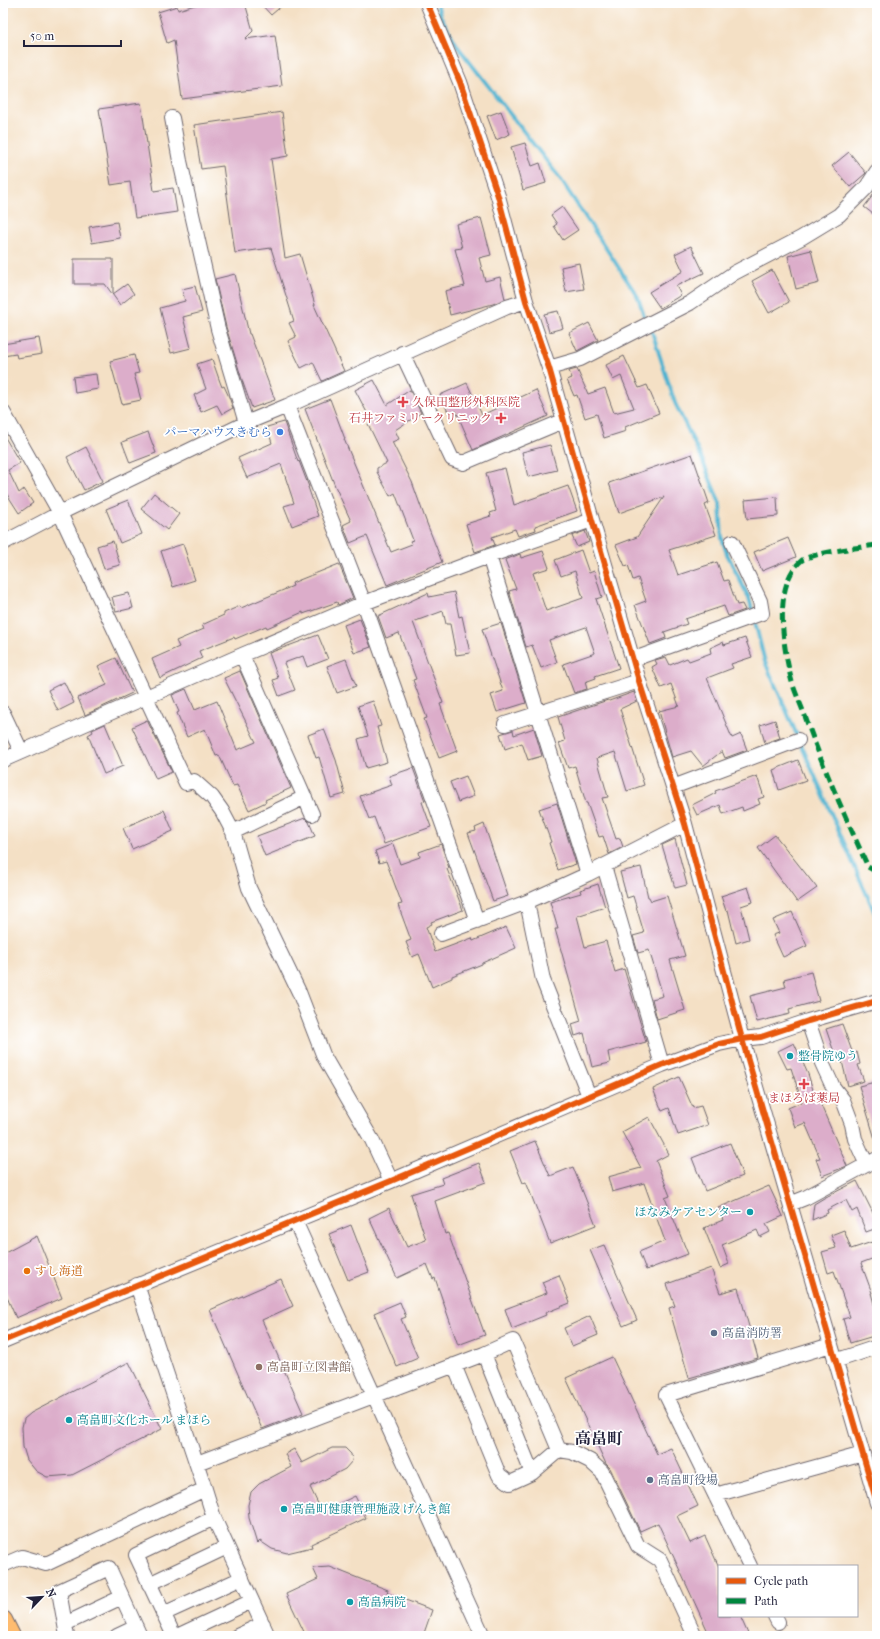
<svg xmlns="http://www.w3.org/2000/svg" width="880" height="1639" viewBox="0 0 880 1639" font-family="'IM FELL French Canon','Noto Serif JP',serif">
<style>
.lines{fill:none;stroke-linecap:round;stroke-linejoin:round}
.stream{stroke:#51b3d0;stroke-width:4}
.building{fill:#dcadca}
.minor-casing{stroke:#6c646b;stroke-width:16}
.major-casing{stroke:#6c646b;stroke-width:20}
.minor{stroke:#fff;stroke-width:14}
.major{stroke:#febc70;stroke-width:18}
.quiet{stroke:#00873e;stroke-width:5;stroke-dasharray:10 5;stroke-linecap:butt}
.cycleway-casing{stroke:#fff;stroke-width:8}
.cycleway{stroke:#e8590c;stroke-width:6}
.health-dot{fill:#e0444e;stroke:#fff;stroke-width:1.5}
.shop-dot{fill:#3f7fe0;stroke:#fff;stroke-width:1.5}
.culture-dot{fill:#0f9aa8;stroke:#fff;stroke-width:1.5}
.food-dot{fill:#e8710a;stroke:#fff;stroke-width:1.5}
.service-dot{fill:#5c6f8a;stroke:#fff;stroke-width:1.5}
.education-dot{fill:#8d6e63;stroke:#fff;stroke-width:1.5}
.labels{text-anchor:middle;stroke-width:3.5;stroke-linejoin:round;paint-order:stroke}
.health-label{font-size:12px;fill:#be3a42;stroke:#fff;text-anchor:start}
.shop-label{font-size:12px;fill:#366cbe;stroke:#fff;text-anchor:end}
.culture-label{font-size:12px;fill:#0d838f;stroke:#fff;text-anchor:start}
.food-label{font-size:12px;fill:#c56008;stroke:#fff;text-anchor:start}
.service-label{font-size:12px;fill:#4e5e75;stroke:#fff;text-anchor:start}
.education-label{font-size:12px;fill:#785e54;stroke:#fff;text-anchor:start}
.district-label{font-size:16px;font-weight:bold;fill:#22223b;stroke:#fff}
</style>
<rect width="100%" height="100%" fill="#fff"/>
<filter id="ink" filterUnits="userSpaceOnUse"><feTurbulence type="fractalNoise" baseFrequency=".025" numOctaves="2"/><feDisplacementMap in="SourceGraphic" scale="8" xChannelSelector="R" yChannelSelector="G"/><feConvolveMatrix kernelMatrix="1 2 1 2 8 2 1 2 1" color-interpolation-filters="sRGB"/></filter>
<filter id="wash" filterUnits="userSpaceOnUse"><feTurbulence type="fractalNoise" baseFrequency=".012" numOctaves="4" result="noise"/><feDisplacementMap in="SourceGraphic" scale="16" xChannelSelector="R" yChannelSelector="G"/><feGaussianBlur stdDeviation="0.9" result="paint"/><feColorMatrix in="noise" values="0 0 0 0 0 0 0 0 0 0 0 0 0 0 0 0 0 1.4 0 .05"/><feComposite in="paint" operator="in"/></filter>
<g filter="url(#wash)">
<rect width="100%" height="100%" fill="#f4e0c5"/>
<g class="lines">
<path class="stream" d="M437 3 440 15 458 47 559 177 638 297 644 316
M652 332 675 403 701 457 720 504 722 539 727 554 749 598 765 662 877 918"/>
</g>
<g id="blocks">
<path class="building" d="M202 3H245L253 31 245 39 275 35 282 86 182 99 174 40 167 43 158 12 177 6 178 10Z
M260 3H285L271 15Z
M141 103 154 191 173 188 177 212 135 218 130 182 111 185 99 109Z
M501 111 510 134 496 140 487 116Z
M282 112 288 156 271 159 285 258 300 254 315 305H314L344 371 322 381 313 362 301 368 288 341 296 337 289 323 294 321 271 248 235 253 223 166 201 169 194 125Z
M525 143 532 166 540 163 546 183 523 190 511 147Z
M849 152 866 173 850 187 832 166Z
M877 190V217L864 207Z
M562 207 578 230 563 240 554 226 557 224 551 215Z
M481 218 491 255 479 258 485 281 500 277 505 299 493 304 450 315 445 291 465 286 455 249 462 248 456 224Z
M117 222 120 238 92 243 89 227Z
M691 246 704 273 676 286 681 295 660 308 649 292 683 271 675 254Z
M811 250 819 283 796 289 788 256Z
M74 259H113V294L127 284 134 294 120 305 105 284H74Z
M579 263 584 289 566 292 561 267Z
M772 270 789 302 769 313 752 281Z
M235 274 249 334H250L275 400 252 408 243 383 226 327 215 279Z
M195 286 202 312 183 317 191 348 171 353 160 308 185 301 182 289Z
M558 311 563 328 549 332 544 314Z
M589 323 598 340 577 351 569 333Z
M39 338 42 354 17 358 16 354 3 356V344Z
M134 355 139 373 134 374 141 400 122 404 110 361Z
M624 356 639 388 647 385 659 413 625 427 626 431 604 438 597 414 585 418 577 395 574 396 567 380 572 378 569 371 577 369 588 394 605 388 614 413 634 408 621 376 613 380 606 365Z
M212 359 220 382 222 387 224 386 229 397 233 408 222 414 217 405 201 412 194 395 206 389 197 364Z
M96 374 98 389 75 393 73 377Z
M374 380 387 405 410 390 421 413 395 430 399 439 392 442 412 482 426 521 442 562 387 585 367 536 350 543 343 525 351 521 335 486 305 409 330 399 345 439H344L391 552 412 544 410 541 413 540 395 493 390 496 377 472V468L387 463 368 424 372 422 355 390Z
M467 383 482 415 536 390 548 416 473 450 456 411 449 414 440 395Z
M284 422 298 462 299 461 309 487H308L318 516 292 526 284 506 294 503 281 464 247 478 238 458 272 443 267 427Z
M148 432 156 453 130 463 122 442Z
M3 434 20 463 8 470 19 493 24 489 33 503 19 513 3 488Z
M550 445 557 470 528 477 522 452Z
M86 447 103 481 84 490 67 457Z
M692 454 709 503 705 505 716 535 669 550 678 575 717 562 724 581 728 580 737 605 742 604 745 610 728 616 724 606 685 619 687 624 664 632 666 638 650 644 635 605 646 601 638 578 633 580 628 565 625 566 616 545 637 537 664 497 619 513 609 483Z
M505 468 514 505 568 486 577 511 535 526 536 530 518 536 515 529 492 537 495 545 475 552 466 524 491 516 490 513 496 511 486 473Z
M154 493 179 514 167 530 141 509Z
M777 497 778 516 747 519 745 500Z
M128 500 142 534 120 543 106 509Z
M585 531 589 542 577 547 572 536Z
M788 538 796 557 762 571 754 552Z
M113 541 120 565 104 569 97 546Z
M183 544 195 580 173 587 161 551Z
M581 550 589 573 594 571 602 597 596 599 619 668 595 676 596 678 585 682 587 689 574 693 563 664 595 653 586 627 549 640 557 662 541 668 532 645 526 647 509 591 516 589 505 560 520 554 521 558 543 551 549 568 533 573 546 611 583 598 575 571 561 576 555 560Z
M339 564 353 598 338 605 337 602 303 614V612L267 628 266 626 235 639 234 637 199 651 202 658 160 678 152 659 179 647 176 641 204 629 202 625 224 615V613L240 606 241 608 293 586 292 583Z
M454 592 459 617 462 616 470 653 456 655 450 624H446L443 611 413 622 443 703 440 704 457 751 439 758 424 719 427 718 413 680 416 679 399 633 386 638 378 616 428 593 429 597Z
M129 593 133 608 116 612 112 597Z
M360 619 371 647 354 653 344 625Z
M501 623 526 703 497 712 491 695 503 691 482 629Z
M318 635 328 659 307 667 303 656 284 663 295 690 279 696 273 680 278 678 269 653Z
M745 638 752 657 731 664 733 668 707 678 732 738 741 734 747 750 725 758 722 751 703 766 691 751 672 757 659 711 679 706 671 684 661 688 652 667 657 664 655 660 666 657 670 665 687 658 689 661 711 653 710 648 723 642 724 645Z
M116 658 132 693 85 715 78 698 107 685 98 666Z
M346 659 356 686 337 693 327 666Z
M240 671 291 788 265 800 266 802 249 810 237 785 233 786 219 755 216 756 205 729 187 737 177 713 179 712 172 695 186 689 195 710 217 701 237 750 256 742 224 678Z
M64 682 74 703 58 711 48 690Z
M634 692 637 701 620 709 644 785 627 791 615 752 597 758 608 797 602 798 616 839 620 838 623 847 609 854 603 836 599 837 587 803H586L575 766 568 768 559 743 565 741 558 717 608 700 609 701Z
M373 701 381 726 377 727 387 762 366 768 358 739 368 736 358 706Z
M147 720 172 772 156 779 132 727Z
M775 720 780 738 765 743 760 725Z
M105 724 123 766 104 774 88 735 93 732 92 730Z
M534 728 542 756 528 760 522 743 505 749 500 734 513 730 514 735Z
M324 729 336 760 345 794 331 798 319 757 316 758 308 735Z
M798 760 806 780 779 790 773 770Z
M413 768 425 801 422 802 431 827 384 844 374 817 369 819 360 796 392 785 389 776Z
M466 776 474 796 458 802 450 782Z
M757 776 764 797 758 799 760 804 743 811 742 807 723 814 720 805 697 815 692 805 716 793 715 791Z
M557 803 576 864 558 870 549 843 551 842 539 809Z
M164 810 173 831 132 849 123 828Z
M305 818 309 822 315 836 265 856 257 836Z
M484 824 508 896 493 901 468 833 476 831 475 828Z
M775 835 817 888 797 902 758 848Z
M675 839 687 885 675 888 662 845Z
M393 844 400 864 420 857 419 852 441 844 449 868 447 869 463 910 431 922 432 924 426 927 435 952 472 938 473 941 506 927 516 948 482 963V964L452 976V978L432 987 419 954 412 957 406 942 411 940 398 905 402 904 386 861 379 863 375 851Z
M641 867 648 897H649L651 901 667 896 685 956 670 960 685 1010 657 1019 652 999 663 996 649 950 638 953 633 936 644 933 633 896 627 898 620 872Z
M598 884 605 907 577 916 585 947 606 941 615 972 624 969 646 1042 608 1052 610 1063 592 1067 584 1033 575 1036 572 1024 581 1021 555 929H558L550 902 581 893 580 890Z
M748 887 753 902 741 906 749 939 736 943 728 910 726 911 721 896Z
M792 912 807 946 783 957 773 935 779 933 773 920Z
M811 972 819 1001 789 1009 790 1014 757 1022 750 996 786 987 784 979Z
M842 1024 853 1054 857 1052 860 1064 858 1065 864 1081 848 1086 840 1053 835 1055 826 1029Z
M794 1043 808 1074 815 1096H817L847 1166 822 1176 816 1159 820 1158 805 1123 795 1127 788 1108 802 1102 791 1068 787 1069 778 1051Z
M679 1077 693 1108 701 1106 708 1125 678 1135 669 1108 662 1111 653 1089Z
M875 1082 877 1089V1138L875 1139 859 1086Z
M649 1117 669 1154 656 1161 670 1196 665 1198 688 1254 646 1270 639 1252 665 1241 644 1183 612 1192 608 1177 641 1168 622 1132Z
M535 1141 550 1176 573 1167 596 1225 550 1243 526 1182 523 1183 510 1151Z
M730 1143 743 1176 705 1191 692 1158Z
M479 1163 486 1182 435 1201 445 1234 448 1233 485 1335 458 1345 435 1278 433 1279 427 1264 397 1278 369 1218 389 1208 407 1247 426 1240 411 1194 443 1184 441 1178Z
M857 1181 874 1215 877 1214V1228L866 1232 857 1209 852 1212 846 1200 827 1210 828 1213 812 1220 814 1204 824 1198Z
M769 1186 783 1216 766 1224 770 1232 760 1237 757 1230 722 1245 729 1264 720 1268 704 1228 723 1220 718 1208Z
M351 1225 369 1272 348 1280 329 1234Z
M844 1230 851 1249 872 1242 877 1257 861 1263 872 1293H871L877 1315V1335L850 1343 843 1319 850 1317 834 1271 828 1273 822 1252 836 1248 831 1235Z
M37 1236 62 1298 16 1318 3 1288V1254Z
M604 1245 637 1320 623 1326 590 1250Z
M711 1268 720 1293 738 1288 758 1358 689 1378 669 1308 675 1306 667 1284Z
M559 1275 570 1303 545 1313 546 1315 512 1329 505 1309 547 1293 542 1282Z
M281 1279 293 1306 262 1320 303 1413 262 1429 210 1310Z
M400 1302 406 1317 401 1319 418 1358 397 1367 374 1313Z
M590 1316 598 1335 572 1346 564 1328Z
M612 1357 657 1454 671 1448 698 1506 677 1516 690 1543 705 1536 719 1567V1616H740L749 1636H710L658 1523 640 1531 610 1468 606 1464 566 1378Z
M129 1362 162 1429 72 1475 47 1477 36 1471 27 1460 23 1447 22 1427 24 1419 31 1413Z
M332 1448H345L351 1454 352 1461 345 1469 310 1487 322 1512 355 1496 366 1518 311 1544 312 1547 287 1553 272 1549 260 1541 257 1544 249 1518 248 1505 251 1492 259 1484 291 1467 285 1454 294 1449 302 1463Z
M330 1567 388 1590 387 1593 432 1610 423 1636H306L286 1594 318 1579 313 1568Z"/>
</g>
</g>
<g filter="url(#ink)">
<use href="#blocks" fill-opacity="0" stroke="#6c646b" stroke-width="1"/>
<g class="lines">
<defs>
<path id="minor" d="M427 3 460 82 498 196 526 301 549 368 592 520 639 681 685 824 742 1039 877 1503
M172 118 180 161 218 329 246 423
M402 353 452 459 463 463 563 421
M549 368 580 359 690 303 734 273 801 238 839 215 866 188 877 171
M287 406 364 603 477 921
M3 412 60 513 186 783 194 781 212 797 222 811 233 832 249 888 299 992 324 1057 372 1140 391 1181
M3 543 60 513 246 423 287 406 507 307 526 301
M489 556 588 874
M242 655 312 814
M634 659 762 613 760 601 732 542
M3 713 21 751
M505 724 639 681
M3 760 242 655 364 603 489 556 592 520
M673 787 798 740
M233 832 305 797
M604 866 662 1065
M527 902 543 980 589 1096
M441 934 527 902 588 874 685 824
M808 1021 822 1063 833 1087 843 1100 852 1124 855 1139 867 1165
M790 1204 805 1198 877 1159
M295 1221 483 1636
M3 1341 391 1181 662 1065 719 1044 742 1039 761 1037 808 1021 877 1001
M484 1354 532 1473
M835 1361 877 1347
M454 1365 499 1475 510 1483 532 1473 559 1450
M197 1463 484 1354 513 1341 559 1450 572 1452 590 1461 602 1472 638 1546 660 1560 695 1636
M205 1489 214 1518 268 1636
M715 1495 863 1454
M3 1565 22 1557 46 1564 205 1489 137 1285
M750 1566 666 1395 831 1345
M149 1584 227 1547
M163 1614 242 1578
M775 1616 778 1622
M65 1624 122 1597
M67 1636 59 1591 109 1568 140 1636
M117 1636 136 1627
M174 1636 136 1555 214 1518
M177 1636 252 1601
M237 1636 263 1624"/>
<path id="major" d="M3 1620 11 1636"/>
</defs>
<use href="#minor" class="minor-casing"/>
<use href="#major" class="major-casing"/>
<use href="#minor" class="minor"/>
<use href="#major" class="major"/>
<path class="quiet" d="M877 545C862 547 810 553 801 561 773 585 783 643 790 674 793 689 801 704 806 719 824 770 846 818 868 867L877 872"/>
<defs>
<path id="cycleway" d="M427 3 460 82 498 196 526 301 549 368 592 520 639 681 685 824 742 1039 877 1503
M3 1341 391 1181 662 1065 719 1044 742 1039 761 1037 808 1021 877 1001"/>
</defs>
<use href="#cycleway" class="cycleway-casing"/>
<use href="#cycleway" class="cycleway"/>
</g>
</g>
<g class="health-dot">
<path d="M401 396h4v4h4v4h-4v4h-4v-4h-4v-4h4z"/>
<path d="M499 412h4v4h4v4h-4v4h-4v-4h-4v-4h4z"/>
<path d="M802 1078h4v4h4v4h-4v4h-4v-4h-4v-4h4z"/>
</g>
<circle class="shop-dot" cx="280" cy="432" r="4"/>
<g class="culture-dot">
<circle cx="790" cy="1056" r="4"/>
<circle cx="750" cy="1212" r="4"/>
<circle cx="69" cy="1420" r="4"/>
<circle cx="284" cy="1509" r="4"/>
<circle cx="350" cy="1602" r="4"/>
</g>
<circle class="food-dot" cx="27" cy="1271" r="4"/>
<g class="service-dot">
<circle cx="714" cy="1333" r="4"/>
<circle cx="650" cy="1480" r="4"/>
</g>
<circle class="education-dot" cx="259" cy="1367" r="4"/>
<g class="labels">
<g class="health-label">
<text x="412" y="406">久保田整形外科医院</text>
<text x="492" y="422" text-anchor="end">石井ファミリークリニック</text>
<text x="804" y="1102" text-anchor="middle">まほろば薬局</text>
</g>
<g class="shop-label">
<text x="272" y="436">パーマハウスきむら</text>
</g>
<g class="culture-label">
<text x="798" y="1060">整骨院ゆう</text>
<text x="742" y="1216" text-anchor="end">ほなみケアセンター</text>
<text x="77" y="1424">高畠町文化ホール まほら</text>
<text x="292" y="1513">高畠町健康管理施設 げんき館</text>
<text x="358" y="1606">高畠病院</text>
</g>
<g class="food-label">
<text x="35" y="1275">すし海道</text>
</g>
<g class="service-label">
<text x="722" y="1337">高畠消防署</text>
<text x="658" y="1484">高畠町役場</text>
</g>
<g class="education-label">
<text x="267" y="1371">高畠町立図書館</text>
</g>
<g class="district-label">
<text x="599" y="1444">高畠町</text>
</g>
</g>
<rect width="880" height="1639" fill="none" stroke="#fff" stroke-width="16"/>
<rect x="718" y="1565" width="140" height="52" fill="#ffffff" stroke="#a7a7b1"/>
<rect x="726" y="1578" width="20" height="6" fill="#e8590c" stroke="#a7a7b1"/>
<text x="754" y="1585" font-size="12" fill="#22223b">Cycle path</text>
<rect x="726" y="1598" width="20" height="6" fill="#00873e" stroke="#a7a7b1"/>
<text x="754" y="1605" font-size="12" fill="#22223b">Path</text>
<g transform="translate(42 1597) rotate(65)" stroke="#ffffff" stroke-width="3" paint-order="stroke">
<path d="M0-3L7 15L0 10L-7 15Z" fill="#22223b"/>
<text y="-6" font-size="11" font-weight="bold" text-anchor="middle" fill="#22223b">N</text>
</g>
<path d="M24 40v6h97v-6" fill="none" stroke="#22223b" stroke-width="2"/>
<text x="30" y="40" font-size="12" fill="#22223b" stroke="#ffffff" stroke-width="3" paint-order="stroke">50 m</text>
</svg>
